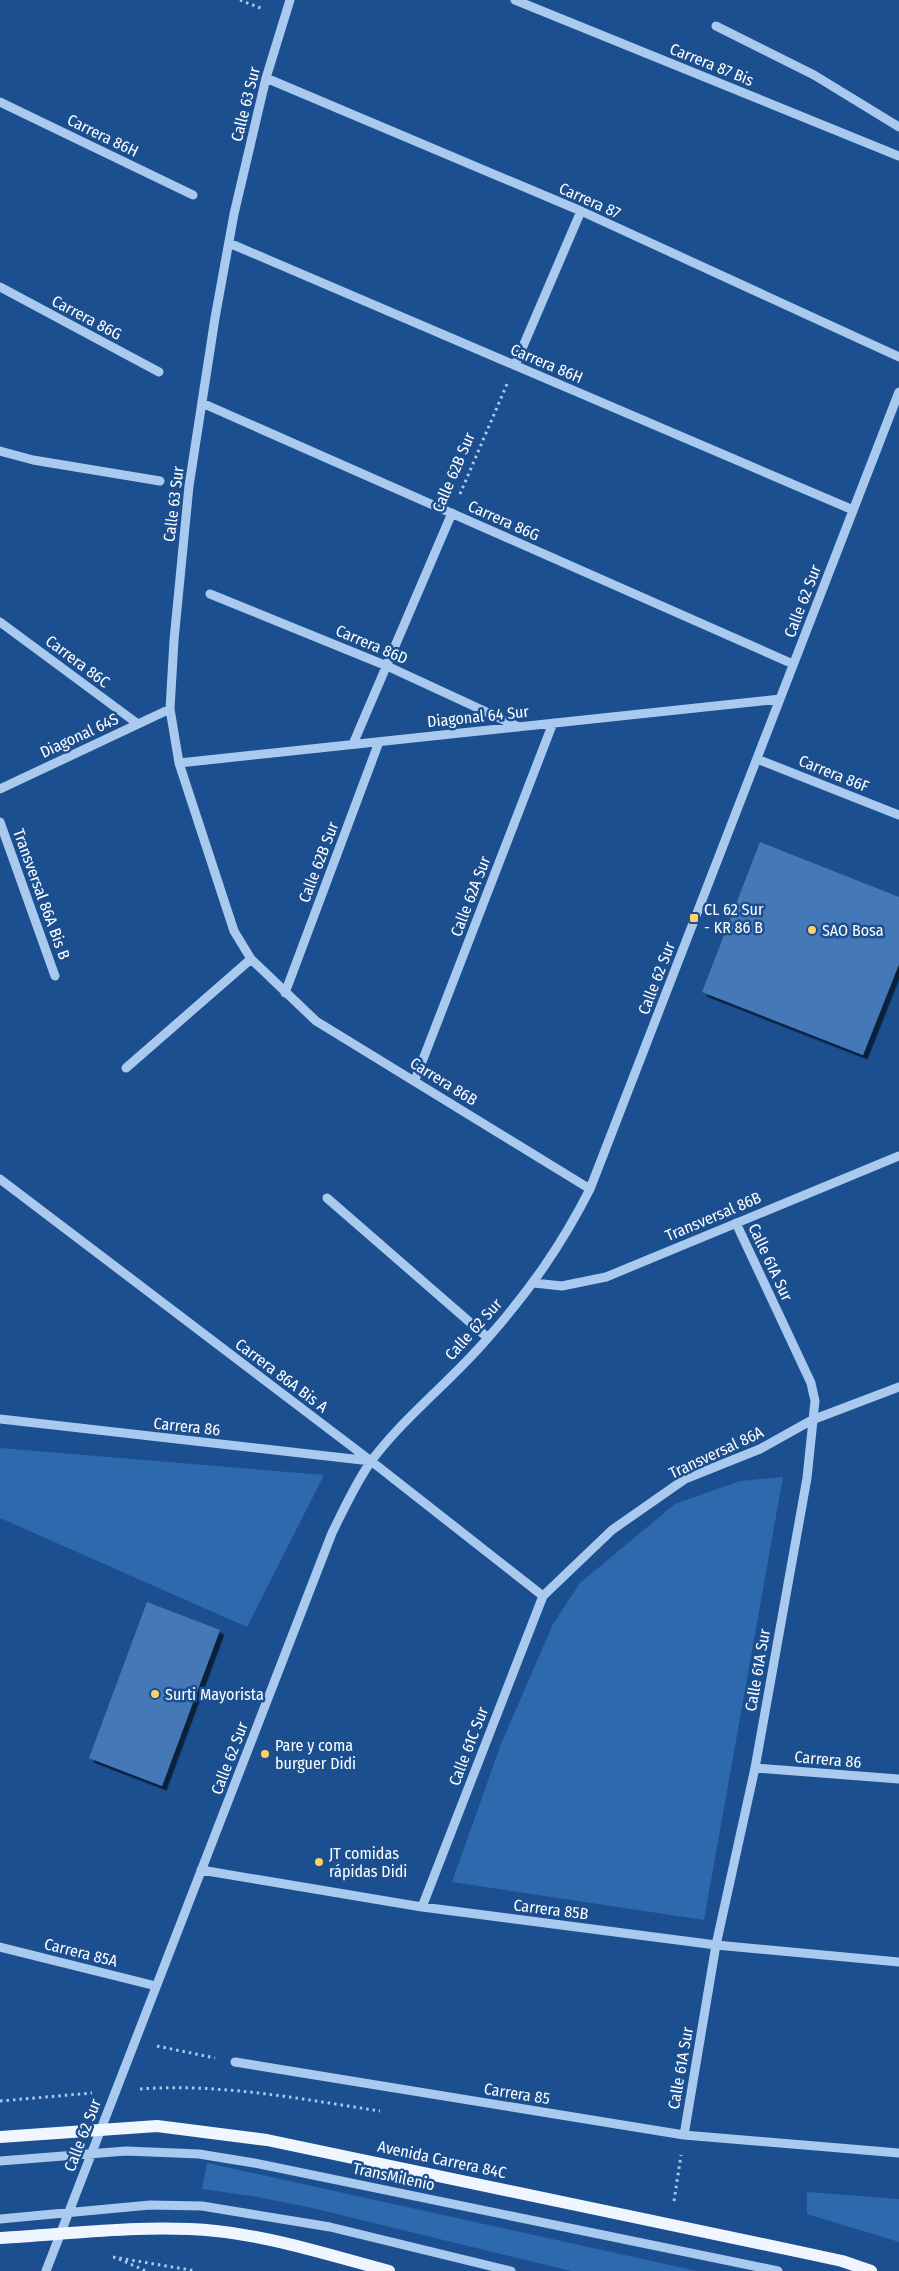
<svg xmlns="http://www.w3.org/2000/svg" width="899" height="2271" viewBox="0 0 899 2271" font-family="'Fira Sans Condensed',sans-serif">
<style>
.green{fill:#2e69ad}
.building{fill:#4478b7;filter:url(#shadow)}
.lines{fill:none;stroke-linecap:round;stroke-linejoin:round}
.path{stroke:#a9c9ee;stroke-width:3;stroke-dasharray:2.5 4;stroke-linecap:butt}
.minor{stroke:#a9c9ee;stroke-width:9}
.major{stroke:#f0f6ff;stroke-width:12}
.poi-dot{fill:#ffd166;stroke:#1b4f8f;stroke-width:2}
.labels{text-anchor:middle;stroke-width:5;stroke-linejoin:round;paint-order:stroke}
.street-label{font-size:16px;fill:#fff;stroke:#1b4f8f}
.poi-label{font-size:16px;fill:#fff;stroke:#1b4f8f;text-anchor:start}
</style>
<defs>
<filter id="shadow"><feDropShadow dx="4.5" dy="4.5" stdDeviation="0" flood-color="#0009"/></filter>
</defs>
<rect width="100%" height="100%" fill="#1b4f8f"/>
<path class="green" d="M0 1448 324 1475 247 1627 0 1518Z
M783 1477 704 1920 452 1882 501 1744 553 1624 580 1583 675 1504 740 1481Z
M207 2163 697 2271H571L308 2207 257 2197 202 2189Z
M807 2192 899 2199V2242L807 2214Z"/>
<path class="building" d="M760 842 899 897V964L863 1055 702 992Z
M147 1602 220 1630 162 1786 89 1758Z"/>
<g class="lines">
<path class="path" d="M240 0 263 9
M460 494 507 384
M157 2046 215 2058
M140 2089C220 2083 301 2099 380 2111
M0 2101 92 2093
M674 2201 681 2155
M113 2257 196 2271
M119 2259 146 2271"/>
<path class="minor" d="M290 0 266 78 234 214 215 318 189 486 174 640 170 709 179 763 234 931 251 959 316 1021 590 1189
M515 0 899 156
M716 26 814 75 899 127
M266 78 581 211 899 357
M0 102 193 195
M229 243 853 510
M0 287 159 372
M515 365 581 211
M202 403 793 664
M0 451 33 460 160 481
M210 594 387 666 519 727
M0 622 138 724
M353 744 452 513
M757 759 899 815
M179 763 780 699
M0 789 170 709
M0 822 55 976
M285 993 379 742
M126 1068 251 959
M415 1080 553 723
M0 1179 371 1461 543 1596
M327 1198 488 1338
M534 1283 562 1286 606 1277 899 1156
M0 1419 371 1461
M755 1768 899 1779
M201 1870 422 1907 716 1945 899 1962
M422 1907 543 1596 612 1530 685 1479 760 1449 812 1420 899 1387
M0 1947 156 1986
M235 2062 684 2135 899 2153
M684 2135 716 1945 755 1768 807 1478 815 1401 811 1383 736 1223
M0 2161 126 2151 199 2154 254 2163 778 2271
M0 2219 150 2205 202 2206 330 2227 511 2271
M46 2271 332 1533C344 1509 356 1482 372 1460 406 1415 451 1381 487 1339 530 1290 561 1246 590 1189L899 392"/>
<path class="major" d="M0 2137 157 2126 267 2140 805 2253 842 2261 871 2271
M0 2238C72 2234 144 2224 216 2231 274 2237 332 2256 389 2271"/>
</g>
<g class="poi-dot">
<rect x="689" y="913" width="10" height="10" rx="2.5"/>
<circle cx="812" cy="930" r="5"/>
<circle cx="155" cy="1694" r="5"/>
<circle cx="265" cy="1754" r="5"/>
<circle cx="319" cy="1862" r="5"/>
</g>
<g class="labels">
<g class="street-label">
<text transform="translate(712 64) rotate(22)" y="6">Carrera 87 Bis</text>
<text transform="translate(245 104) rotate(-76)" y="6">Calle 63 Sur</text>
<text transform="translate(103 135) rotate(26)" y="6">Carrera 86H</text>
<text transform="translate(590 200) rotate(24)" y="6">Carrera 87</text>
<text transform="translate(87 317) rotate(28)" y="6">Carrera 86G</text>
<text transform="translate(547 363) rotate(23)" y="6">Carrera 86H</text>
<text transform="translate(453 472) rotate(-67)" y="6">Calle 62B Sur</text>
<text transform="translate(173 504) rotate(-83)" y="6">Calle 63 Sur</text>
<text transform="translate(504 520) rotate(24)" y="6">Carrera 86G</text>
<text transform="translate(802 601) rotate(-69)" y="6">Calle 62 Sur</text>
<text transform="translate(372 644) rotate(23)" y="6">Carrera 86D</text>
<text transform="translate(78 661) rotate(37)" y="6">Carrera 86C</text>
<text transform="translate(478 716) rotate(-6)" y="6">Diagonal 64 Sur</text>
<text transform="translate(79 735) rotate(-25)" y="6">Diagonal 64S</text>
<text transform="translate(834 773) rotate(22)" y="6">Carrera 86F</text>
<text transform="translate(318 862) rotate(-69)" y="6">Calle 62B Sur</text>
<text transform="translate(42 894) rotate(70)" y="6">Transversal 86A Bis B</text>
<text transform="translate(470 896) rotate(-69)" y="6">Calle 62A Sur</text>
<text transform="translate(656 978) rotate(-69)" y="6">Calle 62 Sur</text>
<text transform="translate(444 1081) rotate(32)" y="6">Carrera 86B</text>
<text transform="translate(713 1216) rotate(-23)" y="6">Transversal 86B</text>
<text transform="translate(771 1262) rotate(65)" y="6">Calle 61A Sur</text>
<text transform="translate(473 1329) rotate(-48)" y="6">Calle 62 Sur</text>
<text transform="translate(282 1375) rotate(37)" y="6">Carrera 86A Bis A</text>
<text transform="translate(187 1426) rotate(6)" y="6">Carrera 86</text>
<text transform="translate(716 1452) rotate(-25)" y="6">Transversal 86A</text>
<text transform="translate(757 1670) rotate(-80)" y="6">Calle 61A Sur</text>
<text transform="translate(468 1746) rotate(-69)" y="6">Calle 61C Sur</text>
<text transform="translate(229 1758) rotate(-69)" y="6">Calle 62 Sur</text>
<text transform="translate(828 1759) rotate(5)" y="6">Carrera 86</text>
<text transform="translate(551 1909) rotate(7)" y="6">Carrera 85B</text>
<text transform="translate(81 1952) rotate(14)" y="6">Carrera 85A</text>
<text transform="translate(680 2068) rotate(-80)" y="6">Calle 61A Sur</text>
<text transform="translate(517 2093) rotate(9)" y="6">Carrera 85</text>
<text transform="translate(82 2135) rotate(-69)" y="6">Calle 62 Sur</text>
<text transform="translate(442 2159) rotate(12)" y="6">Avenida Carrera 84C</text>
<text transform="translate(394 2176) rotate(12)" y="6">TransMilenio</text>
</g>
<g class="poi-label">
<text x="704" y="915">CL 62 Sur<tspan x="704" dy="18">- KR 86 B</tspan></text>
<text x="822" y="936">SAO Bosa</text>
<text x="165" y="1700">Surti Mayorista</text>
<text x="275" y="1751">Pare y coma<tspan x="275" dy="18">burguer Didi</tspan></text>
<text x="329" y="1859">JT comidas<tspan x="329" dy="18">rápidas Didi</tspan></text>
</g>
</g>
</svg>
